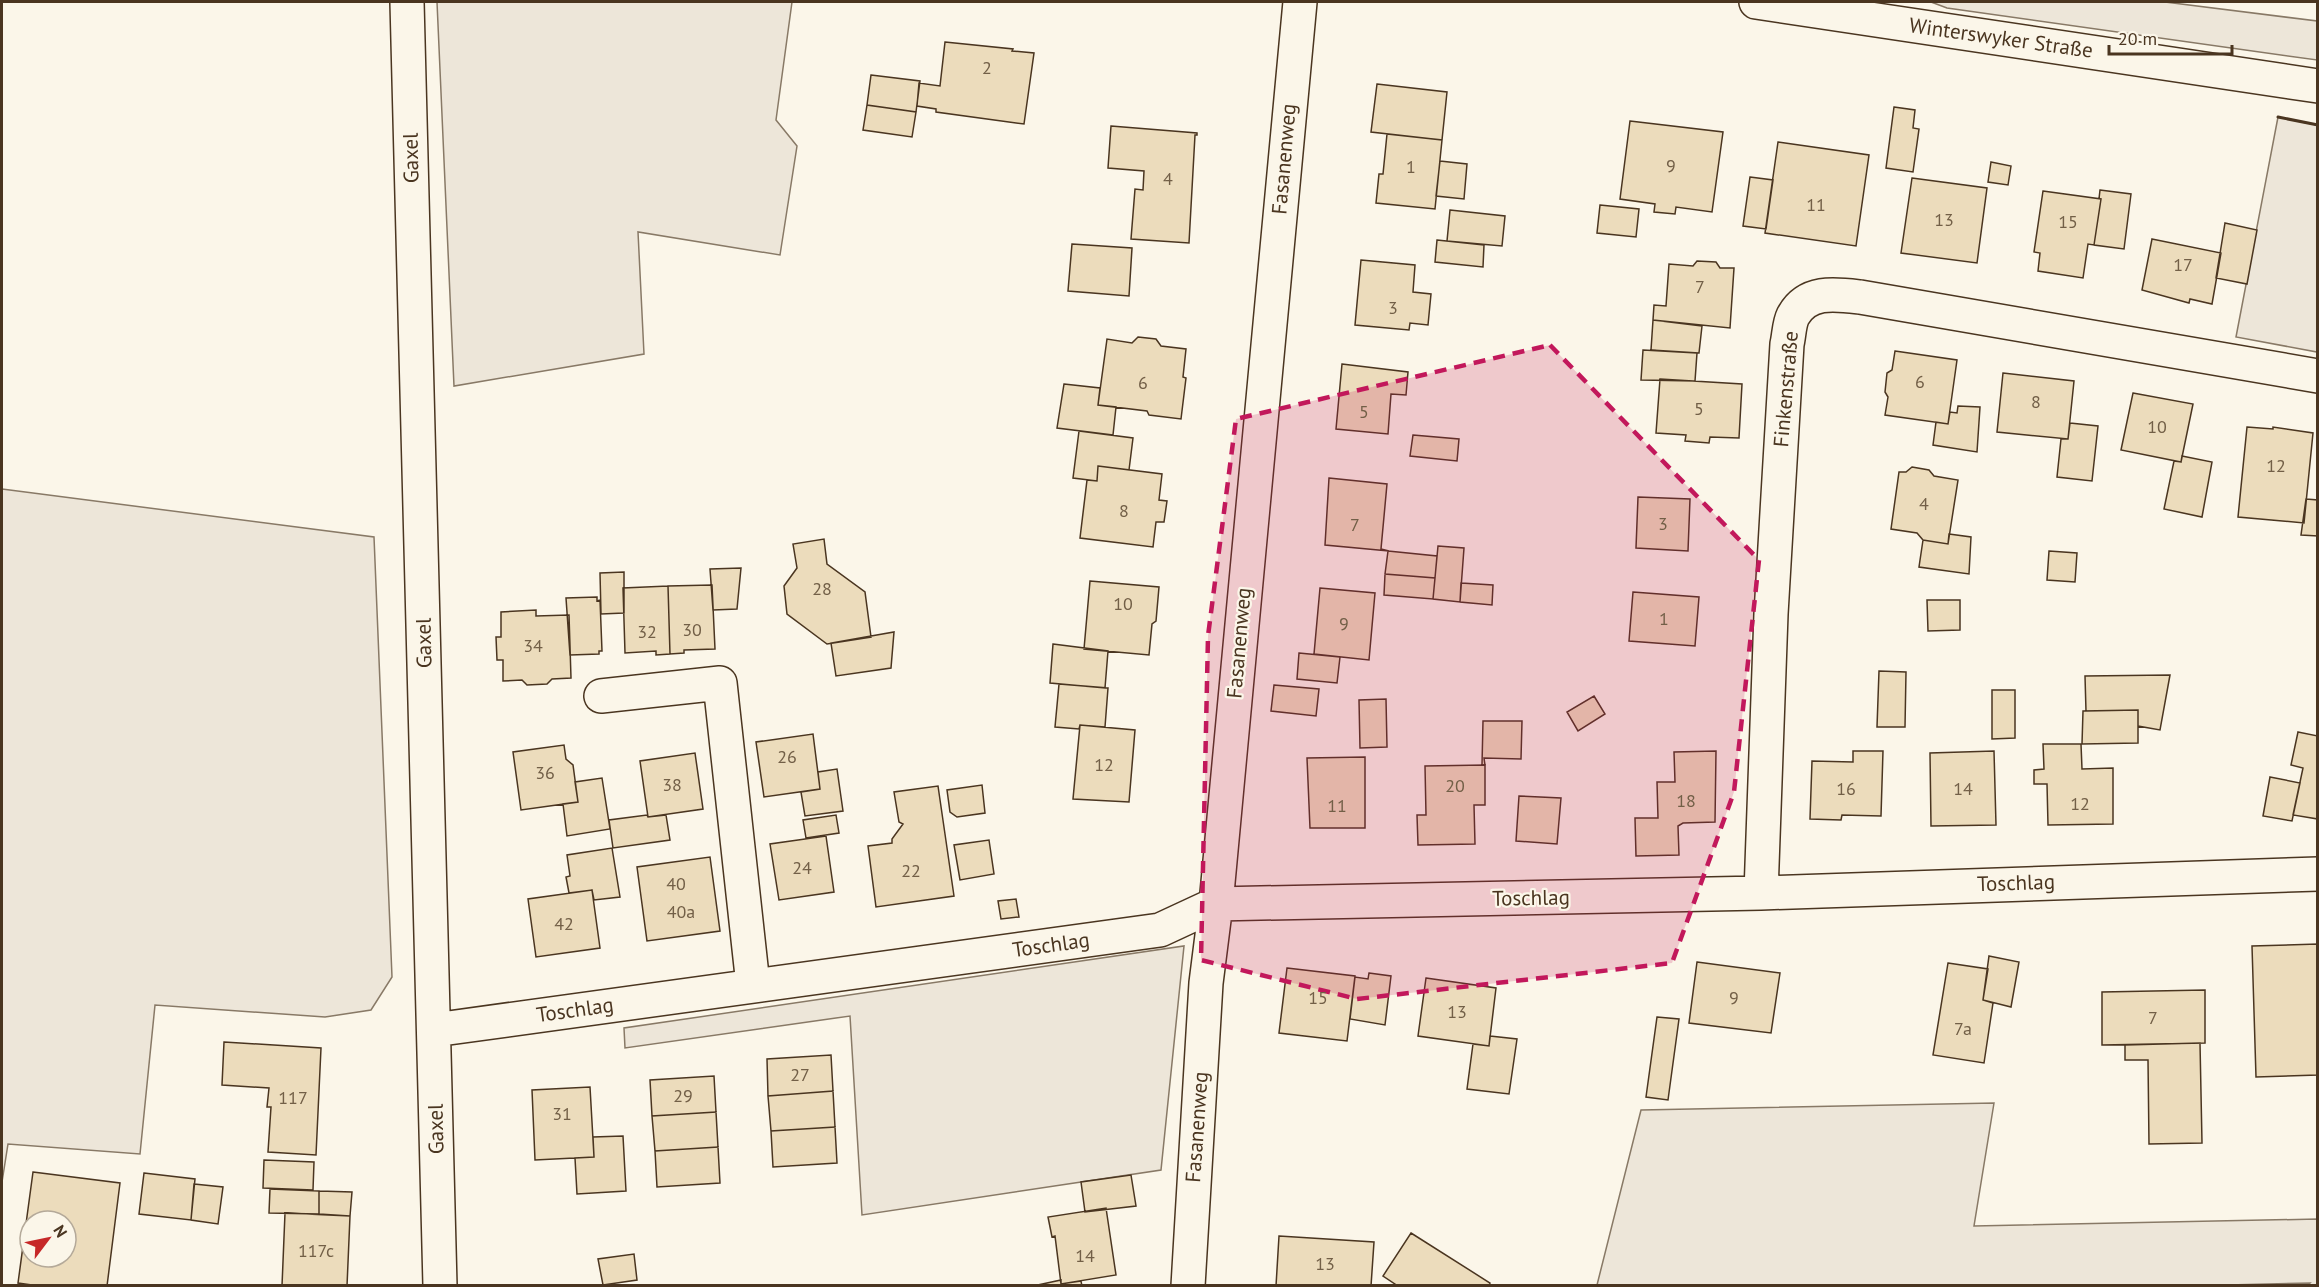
<svg xmlns="http://www.w3.org/2000/svg" width="2319" height="1287" viewBox="0 0 2319 1287" font-family="'PT Sans',sans-serif">
<style>
.green{fill:#ede6d9;stroke:#887966;stroke-width:1.5}
.building{fill:#ecdcbc;stroke:#4a3520;stroke-width:1.5;fill-rule:evenodd}
.lines{fill:none;stroke-linecap:round;stroke-linejoin:round}
.minor-casing{stroke:#4a3520;stroke-width:36}
.tertiary-casing{stroke:#4a3520;stroke-width:36}
.minor{stroke:#fbf6e9;stroke-width:33}
.tertiary{stroke:#fbf6e9;stroke-width:33}
.wall{stroke:#4a3520;stroke-width:3}
.marked{fill:#c2185b;fill-opacity:0.2;stroke:#c2185b;stroke-width:4.5;stroke-dasharray:12 8;stroke-linejoin:round}
.labels{text-anchor:middle;stroke-width:4.5;stroke-linejoin:round;paint-order:stroke}
.number-label{font-size:18px;fill:#725f47}
.street-label{font-size:21px;fill:#4a3520;stroke:#fbf6e9}
</style>
<rect width="100%" height="100%" fill="#fbf6e9"/>
<path class="green" d="M437 2H792L776 120 797 146 780 255 638 232 644 354 454 386Z
M1931 2H2165L2317 21V60L1947 8Z
M2278 117 2317 125V352L2236 337Z
M2 489 374 537 392 977 371 1010 325 1017 155 1005 140 1154 8 1144 2 1182Z
M1184 946 1161 1170 862 1215 850 1016 625 1048 624 1028Z
M1994 1103 1974 1226 2317 1219V1285H2308L2310 1283 2187 1286 1597 1285 1641 1110Z"/>
<path class="building" d="M945 42 1013 49 1012 51 1034 53 1024 124 936 112V109L917 106 919 83 940 86Z
M871 75 920 81 916 112 867 105Z
M1377 84 1447 92 1442 140 1371 132Z
M867 105 916 112 912 137 863 130Z
M1894 107 1915 110 1913 128 1919 129 1913 172 1886 168Z
M1630 121 1723 132 1712 212 1676 207 1675 214 1654 212 1655 204 1620 199Z
M1111 126 1197 133V135H1195L1189 243 1131 239 1135 189 1143 190 1144 171 1108 168Z
M1387 134 1442 140 1435 209 1376 203 1379 174H1383Z
M1778 142 1869 155 1856 246 1765 233Z
M1440 161 1467 164 1464 199 1436 196Z
M1991 162 2011 166 2008 185 1988 182Z
M1750 177 1773 180 1766 229 1743 226Z
M1912 178 1987 188 1977 263 1901 253Z
M2100 190 2131 194 2124 249 2094 245 2101 199H2099Z
M2043 191 2101 199 2094 245 2088 244 2083 278 2038 271 2040 253 2034 252Z
M1600 205 1639 209 1636 237 1597 233Z
M1450 210 1505 216 1502 246 1447 241Z
M2225 223 2257 230 2247 284 2216 278Z
M2152 239 2221 253 2212 304 2190 299 2189 303 2142 290Z
M1437 240 1484 245 1483 267 1435 262Z
M1072 244 1132 248 1129 296 1068 291Z
M1361 260 1415 265 1413 292 1431 294 1428 325 1410 323 1409 330 1355 325Z
M1697 261 1716 262 1720 268H1734L1730 328 1653 320 1654 305 1666 306 1669 264 1693 266Z
M1653 320 1702 326 1699 353 1651 350Z
M1138 337 1156 339 1161 346 1186 349 1183 377 1186 378 1181 419 1149 415 1147 411 1098 405 1107 339 1132 343Z
M1643 350 1697 353 1695 381 1641 380Z
M1895 351 1957 360 1948 424 1885 415 1888 397 1885 392 1887 373 1892 370Z
M1342 364 1408 372 1406 395 1391 394 1388 434 1336 429Z
M2003 373 2074 381 2068 439 1997 432Z
M1660 379 1742 384 1739 438 1710 437 1709 443 1685 441 1686 435 1656 433Z
M1064 384 1100 388 1098 405 1116 407 1113 435 1057 428Z
M2133 393 2193 404 2181 462 2121 450Z
M1958 406 1980 407 1977 452 1933 445 1936 422 1948 424 1950 412 1957 413Z
M2070 423 2098 426 2092 481 2057 477 2061 439H2068Z
M2247 427 2273 429V427L2313 433 2304 523 2238 517Z
M1079 431 1133 438 1129 470 1098 466 1097 481 1073 478Z
M1413 435 1459 439 1457 461 1410 456Z
M2182 456 2212 462 2202 517 2164 509 2174 461 2181 462Z
M1098 466 1162 474 1159 500 1167 501 1164 522H1156L1153 547 1080 538 1087 480 1097 481Z
M1912 467 1929 470 1934 476 1958 480 1948 544 1923 540 1917 533 1891 529 1899 472H1906Z
M1329 478 1387 484 1381 549 1389 551 1325 545Z
M1638 497 1690 499 1688 551 1636 548Z
M2306 499 2318 500V536L2301 535Z
M1949 534 1971 537 1969 574 1919 567 1923 540 1948 544Z
M824 539 827 564 865 592 871 637 827 644 787 614 784 586 797 568 793 544Z
M1438 546 1464 548 1460 602 1433 599Z
M1388 551 1437 556 1435 578 1385 574Z
M2049 551 2077 553 2075 582 2047 580Z
M741 568 737 609 713 610 710 569Z
M624 572V613L601 614 600 573Z
M1385 574 1435 578 1433 599 1384 595Z
M1090 581 1159 587 1156 621 1152 624 1149 655 1084 649Z
M1461 583 1493 585 1492 605 1460 602Z
M712 585 715 649 684 650V653L670 654 668 586Z
M668 586 670 654 656 655V651L625 653 623 588Z
M1320 588 1375 593 1369 660 1314 654Z
M1633 592 1699 597 1695 646 1629 641Z
M597 597V601L600 600 602 651H599V654L570 655 566 598Z
M1927 600H1960V630L1928 631Z
M536 610V616L569 615 571 678 552 679 547 684 527 685 522 680 503 681V660H497L496 637H501V612Z
M894 632 891 668 836 676 831 643Z
M1053 644 1108 651 1105 688 1050 683Z
M1299 653 1340 657 1337 683 1297 679Z
M1879 671 1906 672 1905 727H1877Z
M2170 675 2160 730 2138 726V710L2086 711 2085 676Z
M1059 684 1108 688 1105 727 1080 725 1079 729 1055 727Z
M1274 685 1319 689 1316 716 1271 711Z
M1992 690H2015V738L1992 739Z
M1594 696 1605 714 1578 731 1567 712Z
M1386 699 1387 747 1360 748 1359 700Z
M2138 710V743L2082 744 2083 711Z
M1483 721H1522L1521 759 1484 758 1485 765H1482Z
M1080 725 1135 730 1129 802 1073 799Z
M2298 732 2318 736V819L2293 815 2303 768 2291 765Z
M813 734 820 789 764 797 756 742Z
M2043 744H2081L2082 769 2113 768V824L2048 825 2047 784H2034V770L2044 769Z
M564 745 566 759 573 765 578 802 521 810 513 752Z
M1716 751 1715 822 1683 823 1678 826 1679 855 1636 856 1635 818H1658L1657 782H1675L1674 752Z
M1853 751H1883L1881 816 1842 815 1841 820 1810 819 1812 761 1853 762Z
M1994 751 1996 825 1931 826 1930 753Z
M695 753 703 809 648 817 640 761Z
M1365 757V828H1310L1307 758Z
M1485 765V805H1474L1475 844 1418 845 1417 815H1426L1425 766Z
M837 769 843 811 805 816 801 792 820 789 818 772Z
M2270 777 2300 783 2292 821 2263 816Z
M602 778 610 829 567 836 563 804 578 802 575 782Z
M982 785 985 813 957 817 950 812 947 790Z
M938 786 954 896 876 907 868 846 892 843V839L903 824 899 822 894 792Z
M1519 796 1561 798 1557 844 1516 841Z
M647 815 648 817 666 815 670 840 613 848 609 820Z
M836 815 839 833 806 838 803 820Z
M826 836 834 892 779 900 770 844Z
M989 840 994 874 960 880 954 845Z
M612 848 620 897 594 900 592 890 569 893 566 877 570 876 567 855Z
M710 857 720 931 647 941 637 867Z
M592 890 600 948 536 957 528 899Z
M1016 899 1019 917 1001 919 998 901Z
M2318 944V1075L2256 1077 2252 946Z
M1989 956 2019 962 2011 1007 1983 1000Z
M1697 962 1780 973 1771 1033 1689 1023Z
M1948 963 1988 969 1983 1000 1993 1003 1984 1063 1933 1055Z
M1287 968 1355 976 1347 1041 1279 1033Z
M1369 973 1391 976 1385 1025 1350 1019 1355 977 1368 979Z
M1426 978 1496 988 1489 1046 1418 1036Z
M2205 990V1043L2102 1045V992Z
M1657 1017 1679 1019 1668 1100 1646 1097Z
M1490 1036 1517 1039 1509 1094 1467 1089 1473 1044 1489 1046Z
M224 1042 321 1048 316 1155 268 1152 271 1107H267L269 1088 222 1085Z
M2200 1043 2202 1143 2149 1144 2148 1060H2125V1045Z
M831 1055 833 1091 768 1096 767 1059Z
M714 1076 716 1112 652 1116 650 1080Z
M590 1087 594 1157 535 1160 532 1090Z
M833 1091 835 1127 771 1131 768 1096Z
M716 1112 718 1147 655 1151 652 1116Z
M835 1127 837 1163 773 1167 771 1131Z
M623 1136 626 1191 577 1194 575 1158 594 1157 593 1137Z
M718 1147 720 1183 657 1187 655 1151Z
M264 1160 314 1162 313 1190 263 1188Z
M33 1172 120 1183 107 1286H39L18 1283ZM30 1221H66V1257H30Z
M144 1173 195 1179 191 1220 139 1214Z
M1131 1175 1136 1206 1085 1212 1081 1182Z
M194 1184 223 1187 218 1224 191 1220Z
M270 1189 319 1191V1214L269 1213Z
M319 1191 352 1192 350 1216 319 1214Z
M1106 1208 1116 1275 1061 1284 1055 1236 1052 1237 1048 1217Z
M285 1213 350 1216 347 1286H282Z
M1411 1233 1490 1283 1489 1286H1398L1383 1276Z
M1279 1236 1374 1242 1371 1286H1276Z
M634 1254 637 1280 603 1285 598 1259Z
M1061 1280V1284L1081 1281 1082 1286H1033Z"/>
<g class="lines">
<defs>
<path id="minor" d="M407 2 440 1286
M601 696 720 683 753 985
M1761 893 1771 614 1787 344C1789 336 1789 324 1793 316 1807 290 1835 294 1860 297L2318 376
M434 1030 1160 930 1216 904 1761 893 2318 874
M1188 1286 1206 983 1216 904 1300 2"/>
<path id="tertiary" d="M1756 2 2318 86"/>
</defs>
<use href="#minor" class="minor-casing"/>
<use href="#tertiary" class="tertiary-casing"/>
<use href="#minor" class="minor"/>
<use href="#tertiary" class="tertiary"/>
<path class="wall" d="M2278 117 2318 125"/>
</g>
<path class="marked" d="M1550 345 1759 560 1734 792 1672 963 1357 999 1201 960 1208 636 1236 419Z"/>
<g class="labels">
<g class="number-label">
<text x="987" y="74">2</text>
<text x="1671" y="172">9</text>
<text x="1411" y="173">1</text>
<text x="1168" y="185">4</text>
<text x="1816" y="211">11</text>
<text x="1944" y="226">13</text>
<text x="2068" y="228">15</text>
<text x="2183" y="271">17</text>
<text x="1700" y="293">7</text>
<text x="1393" y="314">3</text>
<text x="1920" y="388">6</text>
<text x="1143" y="389">6</text>
<text x="2036" y="408">8</text>
<text x="1699" y="415">5</text>
<text x="1364" y="418">5</text>
<text x="2157" y="433">10</text>
<text x="2276" y="472">12</text>
<text x="1924" y="510">4</text>
<text x="1124" y="517">8</text>
<text x="1663" y="530">3</text>
<text x="1355" y="531">7</text>
<text x="822" y="595">28</text>
<text x="1123" y="610">10</text>
<text x="1664" y="625">1</text>
<text x="1344" y="630">9</text>
<text x="692" y="636">30</text>
<text x="647" y="638">32</text>
<text x="533" y="652">34</text>
<text x="787" y="763">26</text>
<text x="1104" y="771">12</text>
<text x="545" y="779">36</text>
<text x="672" y="791">38</text>
<text x="1455" y="792">20</text>
<text x="1846" y="795">16</text>
<text x="1963" y="795">14</text>
<text x="1686" y="807">18</text>
<text x="2080" y="810">12</text>
<text x="1337" y="812">11</text>
<text x="802" y="874">24</text>
<text x="911" y="877">22</text>
<text x="676" y="890">40</text>
<text x="681" y="918">40a</text>
<text x="564" y="930">42</text>
<text x="1318" y="1004">15</text>
<text x="1734" y="1004">9</text>
<text x="1457" y="1018">13</text>
<text x="2153" y="1024">7</text>
<text x="1963" y="1035">7a</text>
<text x="800" y="1081">27</text>
<text x="683" y="1102">29</text>
<text x="293" y="1104">117</text>
<text x="562" y="1120">31</text>
<text x="316" y="1257">117c</text>
<text x="1085" y="1262">14</text>
<text x="1325" y="1270">13</text>
</g>
<g class="street-label">
<text transform="translate(2001 38) rotate(8)" y="7">Winterswyker Straße</text>
<text transform="translate(411 158) rotate(-91)" y="7">Gaxel</text>
<text transform="translate(1284 159) rotate(-85)" y="7">Fasanenweg</text>
<text transform="translate(1786 389) rotate(-85)" y="7">Finkenstraße</text>
<text transform="translate(424 643) rotate(-91)" y="7">Gaxel</text>
<text transform="translate(1239 643) rotate(-85)" y="7">Fasanenweg</text>
<text transform="translate(2016 883) rotate(-2)" y="7">Toschlag</text>
<text transform="translate(1531 898) rotate(-1)" y="7">Toschlag</text>
<text transform="translate(1051 945) rotate(-8)" y="7">Toschlag</text>
<text transform="translate(575 1010) rotate(-8)" y="7">Toschlag</text>
<text transform="translate(1197 1127) rotate(-86)" y="7">Fasanenweg</text>
<text transform="translate(436 1129) rotate(-91)" y="7">Gaxel</text>
</g>
</g>
<rect width="2319" height="1287" fill="none" stroke="#4a3520" stroke-width="6"/>
<g transform="translate(48 1239) rotate(58)"><circle r="28" fill="#fbf6e9" stroke="#b4a999" stroke-width="1.5"/>
<path d="M0-4.5L10 22L0 15L-10 22Z" fill="#c62828"/>
<text y="-9" font-size="16" font-weight="bold" text-anchor="middle" fill="#4a3520">N</text>
</g>
<path d="M2109 45v9h123v-9" fill="none" stroke="#4a3520" stroke-width="3"/>
<text x="2118" y="45" font-size="18" fill="#4a3520" stroke="#fbf6e9" stroke-width="4.5" paint-order="stroke">20 m</text>
</svg>
